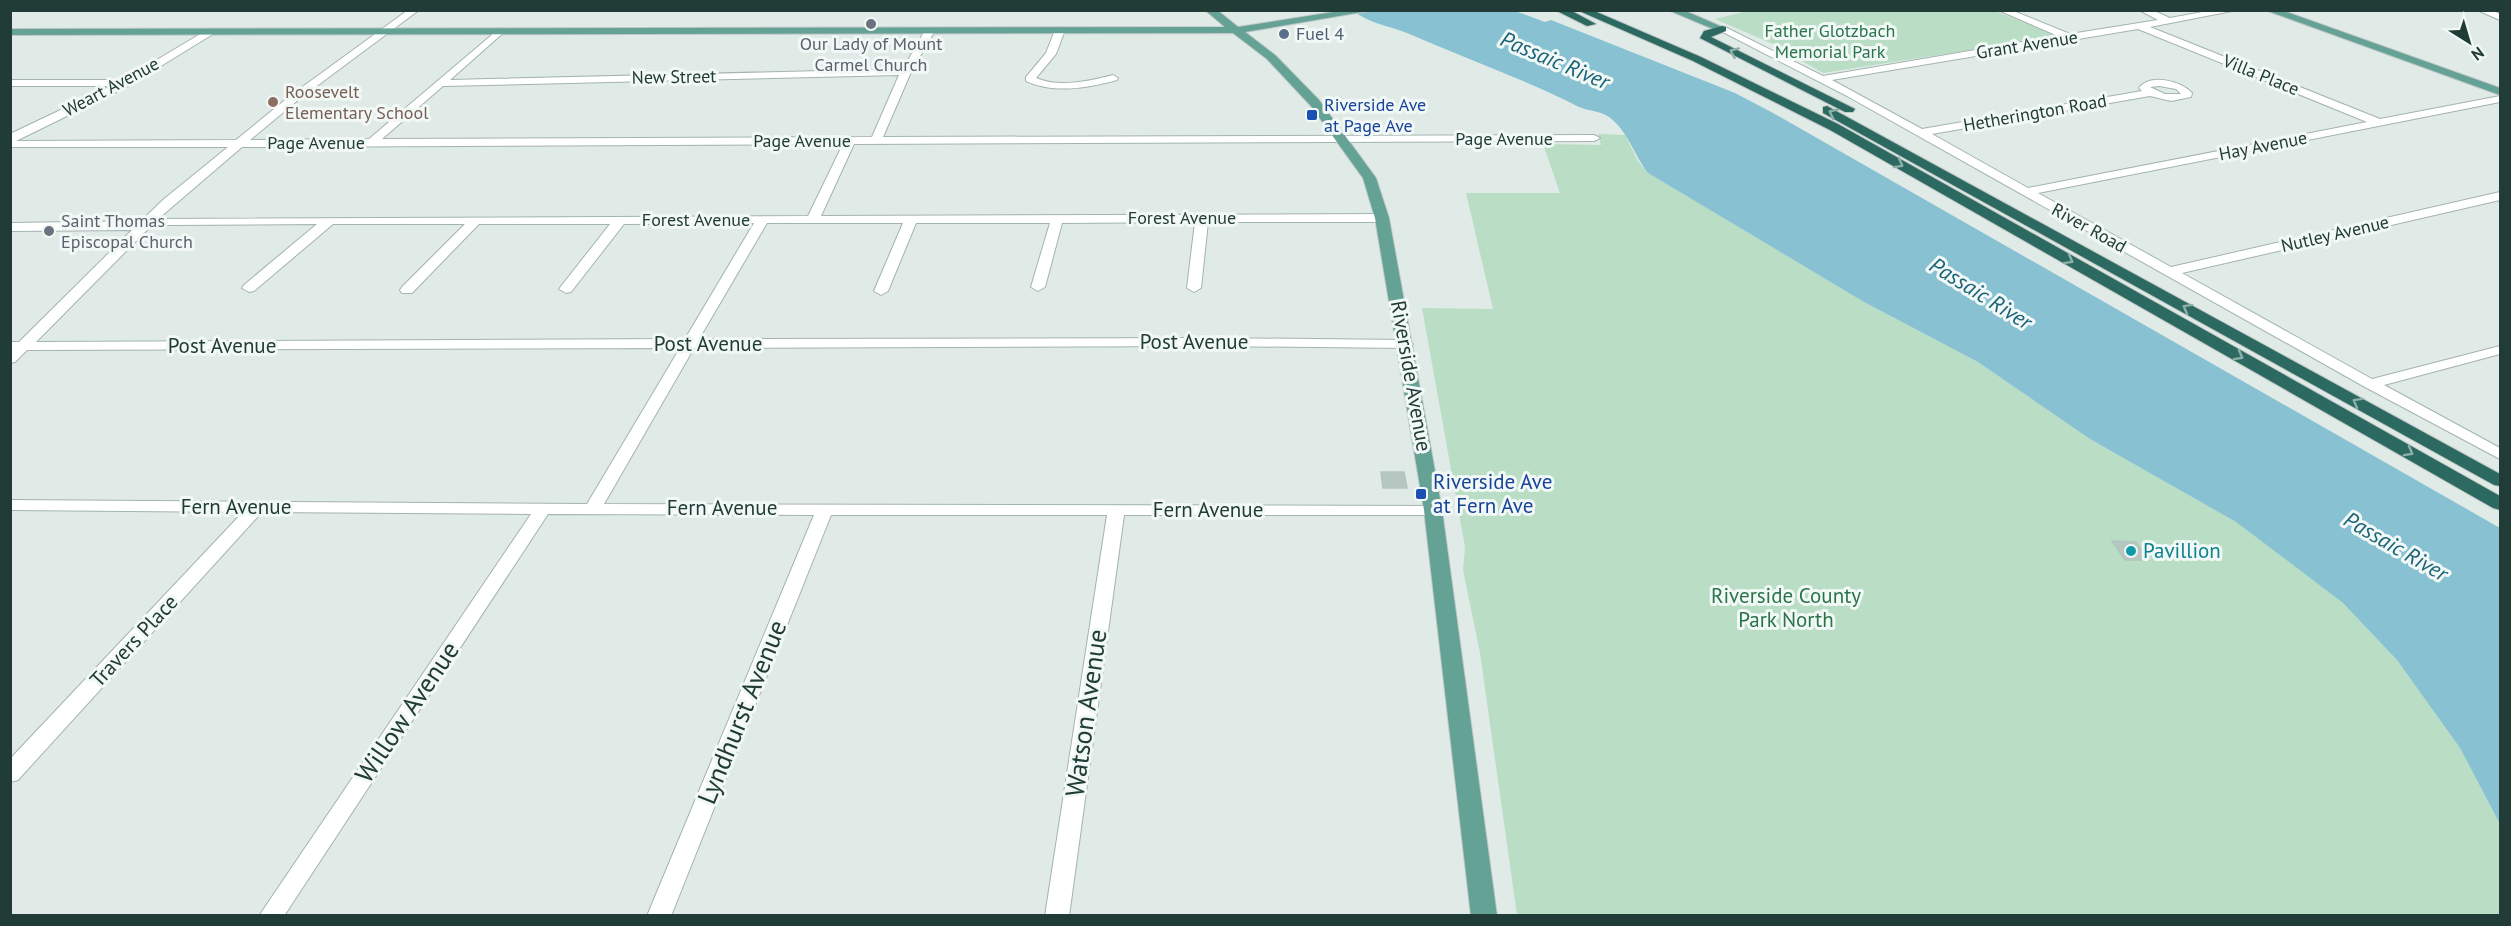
<svg xmlns="http://www.w3.org/2000/svg" width="2511" height="926" viewBox="0 0 2511 926" font-family="'PT Sans',sans-serif">
<style>
.green{fill:#b9ddc5}
.water{fill:#87c1d2}
.building{fill:#b6c6c0;stroke:#b3c5bf;stroke-width:1.5}
.lines{fill:none;stroke-linecap:round;stroke-linejoin:round}
.minor-casing{stroke:#a3b3af;stroke-width:2}
.major-casing{stroke:#c1c8c7;stroke-width:2}
.highway-casing{stroke:#c1c8c7;stroke-width:2}
.minor{fill:#fff;fill-rule:evenodd}
.major{fill:#64a296;fill-rule:evenodd}
.highway{fill:#2c6960;fill-rule:evenodd}
.oneway{stroke:#8eb0aa}
.worship-dot{fill:#6b7280;stroke:#f1f8f5;stroke-width:2}
.service-dot{fill:#5c6f8a;stroke:#f1f8f5;stroke-width:2}
.education-dot{fill:#8d6e63;stroke:#f1f8f5;stroke-width:2}
.transit-dot{fill:#1a4fb4;stroke:#f1f8f5;stroke-width:2}
.culture-dot{fill:#0f9aa8;stroke:#f1f8f5;stroke-width:2}
.labels{text-anchor:middle;stroke-width:6;stroke-linejoin:round;paint-order:stroke}
.far-park-label{font-size:18px;fill:#2a744c;stroke:#f1f8f5}
.far-service-label{font-size:18px;fill:#4e5e75;stroke:#f1f8f5;text-anchor:start}
.far-worship-label{font-size:18px;fill:#5b616d;stroke:#f1f8f5}
.far-street-label{font-size:18px;fill:#213c37;stroke:#f1f8f5}
.far-education-label{font-size:18px;fill:#785e54;stroke:#f1f8f5;text-anchor:start}
.far-transit-label{font-size:18px;fill:#164399;stroke:#f1f8f5;text-anchor:start}
.street-label{font-size:21px;fill:#213c37;stroke:#f1f8f5}
.transit-label{font-size:21px;fill:#164399;stroke:#f1f8f5;text-anchor:start}
.culture-label{font-size:21px;fill:#0d838f;stroke:#f1f8f5;text-anchor:start}
.park-label{font-size:21px;fill:#2a744c;stroke:#f1f8f5}
.water-label{font-size:22px;font-style:italic;fill:#1a6379;stroke:#f1f8f5}
.near-street-label{font-size:26px;fill:#213c37;stroke:#f1f8f5}
</style>
<rect width="100%" height="100%" fill="#e0ebe7"/>
<path class="green" d="M1751 10 1995 11 2059 36 1823 73 1773 44 1715 19Z
M1598 134 1625 135 1638 161 1648 173 1864 302 1978 362 2090 439 2236 522 2343 603 2397 660 2460 748 2500 824V915H1517L1480 653 1463 570 1465 547 1422 308 1493 309 1466 193H1560L1543 144 1601 145Z"/>
<path class="water" d="M1353 11H1515L1545 22 1551 20 1735 93 1773 113 2500 528V824L2460 748 2397 660 2343 603 2236 522 2090 439 1978 362 1864 302 1648 173C1634 155 1628 131 1609 117 1601 111 1588 111 1579 107 1524 79 1464 58 1407 33 1389 26 1369 23 1353 11Z"/>
<path class="building" d="M1381 472H1404L1407 488H1383Z
M2112 541 2136 542 2149 560H2125Z"/>
<g class="lines">
<defs>
<path id="minor" d="M408 10H419L298 100 250 140 369 139 500 28 503 29V33L450 80 903 69 924 32 929 29 934 32 911 72 883 137 1594 135 1600 138 1594 141 854 144 821 216 1382 214 1388 218 1382 222H1208L1201 288 1194 292 1187 288 1195 222 1062 223 1045 287 1038 291 1031 287 1050 223H916L888 291 881 295 874 291 903 223H767L699 339 1211 338 1406 340 1413 344 1406 348 1211 346 694 348 604 504 1439 506 1442 510 1439 514 1433 515H1124L1069 916H1045L1107 515H831L671 916H647L814 515 548 514 284 916H259L531 514 262 512 18 780 10 782V759L243 512 10 510V500L587 504 680 348 27 350 15 362 10 363V342H19L132 230 10 231V223L141 221 164 199 228 147H10V134L111 86H10V80H123L207 30H213V34L130 85 16 141 236 140 290 96ZM899 75 872 137 382 139 443 86ZM843 144 808 216 158 219 242 147ZM754 223 685 339 36 342 149 228 167 225 317 224 244 285 242 288 249 292 254 291 333 224H465L402 287 400 290 402 293H412L479 224H610L559 289 566 293 571 292 624 224Z
M1998 10H2011L2070 34 2158 20 2139 10H2152L2170 18 2213 10H2237L2150 27 2380 119 2500 96V102L2038 193 2171 267 2500 192V200L2182 273 2372 379 2500 346V354L2384 385 2500 448V459L2365 387 1847 96 1717 29 1725 27 1823 76 2058 36ZM2138 29 2367 122 2028 188 1932 134 2150 96 2171 101 2191 97 2192 93C2181 81 2150 73 2139 88L2142 91 1922 129 1832 80ZM2159 86 2176 89 2181 94H2165L2150 87Z
M2477 10H2491L2500 14V20Z
M1060 27 1065 30 1056 54 1036 78C1059 88 1090 81 1113 75L1118 78 1117 80C1088 88 1054 94 1026 81V77L1046 53 1055 30Z"/>
<path id="major" d="M1205 10H1217L1238 27 1346 10H1374L1245 32 1275 55 1319 100 1376 178 1389 218 1442 510 1497 916H1471L1424 510 1375 218 1363 178 1311 106 1267 59 1233 33 10 35V29L1225 27Z
M1668 10H1683L1727 29 1718 31Z
M2265 10H2281L2500 88V95Z"/>
<path id="highway" d="M1555 10H1570L1596 24 1587 26Z
M1577 10H1592L1701 57 1838 124 2500 496V510L2493 508 1830 130 1693 61Z
M1722 26 1726 27V31L1711 37 1855 109 1853 112H1845L1700 38 1704 31Z
M1827 106 2500 474V486L2494 485 1823 113V107Z"/>
</defs>
<use href="#minor" class="minor-casing"/>
<use href="#major" class="major-casing"/>
<use href="#highway" class="highway-casing"/>
<use href="#minor" class="minor"/>
<use href="#major" class="major"/>
<use href="#highway" class="highway"/>
</g>
<defs><path id="oneway-chevron" d="M-2-3.5L2.5 0L-2 3.5" fill="none" stroke-width="1.6" stroke-linecap="round" stroke-linejoin="round" transform="scale(1.5)"/></defs>
<g class="oneway">
<use href="#oneway-chevron" transform="translate(1734 52) rotate(-156)"/>
<use href="#oneway-chevron" transform="translate(1833 113) rotate(-153)"/>
<use href="#oneway-chevron" transform="translate(1899 164) rotate(29)"/>
<use href="#oneway-chevron" transform="translate(2069 260) rotate(29)"/>
<use href="#oneway-chevron" transform="translate(2187 308) rotate(-151)"/>
<use href="#oneway-chevron" transform="translate(2239 356) rotate(29)"/>
<use href="#oneway-chevron" transform="translate(2357 402) rotate(-151)"/>
<use href="#oneway-chevron" transform="translate(2409 452) rotate(29)"/>
</g>
<g class="worship-dot">
<circle cx="871" cy="24" r="6"/>
<circle cx="49" cy="231" r="6"/>
</g>
<circle class="service-dot" cx="1284" cy="34" r="6"/>
<circle class="education-dot" cx="273" cy="102" r="6"/>
<g class="transit-dot">
<rect x="1306" y="109" width="12" height="12" rx="3"/>
<rect x="1415" y="488" width="12" height="12" rx="3"/>
</g>
<circle class="culture-dot" cx="2131" cy="551" r="6"/>
<g class="labels">
<g class="far-park-label">
<text x="1830" y="37">Father Glotzbach<tspan x="1830" dy="21">Memorial Park</tspan></text>
</g>
<g class="far-service-label">
<text x="1296" y="40">Fuel 4</text>
</g>
<g class="far-worship-label">
<text x="871" y="50">Our Lady of Mount<tspan x="871" dy="21">Carmel Church</tspan></text>
<text x="61" y="227" text-anchor="start">Saint Thomas<tspan x="61" dy="21">Episcopal Church</tspan></text>
</g>
<g class="far-street-label">
<text transform="translate(2027 45) rotate(-9)" y="6">Grant Avenue</text>
<text transform="translate(2261 75) rotate(22)" y="6">Villa Place</text>
<text transform="translate(674 77) rotate(-1)" y="6">New Street</text>
<text transform="translate(111 87) rotate(-28)" y="6">Weart Avenue</text>
<text transform="translate(2035 113) rotate(-10)" y="6">Hetherington Road</text>
<text x="1504" y="145">Page Avenue</text>
<text x="802" y="147">Page Avenue</text>
<text x="316" y="149">Page Avenue</text>
<text transform="translate(2263 146) rotate(-11)" y="6">Hay Avenue</text>
<text x="1182" y="224">Forest Avenue</text>
<text x="696" y="226">Forest Avenue</text>
<text transform="translate(2089 228) rotate(29)" y="6">River Road</text>
<text transform="translate(2335 234) rotate(-13)" y="6">Nutley Avenue</text>
</g>
<g class="far-education-label">
<text x="285" y="98">Roosevelt<tspan x="285" dy="21">Elementary School</tspan></text>
</g>
<g class="far-transit-label">
<text x="1324" y="111">Riverside Ave<tspan x="1324" dy="21">at Page Ave</tspan></text>
</g>
<g class="street-label">
<text x="1194" y="349">Post Avenue</text>
<text x="708" y="351">Post Avenue</text>
<text x="222" y="353">Post Avenue</text>
<text transform="translate(1411 376) rotate(80)" y="7">Riverside Avenue</text>
<text x="236" y="514">Fern Avenue</text>
<text x="722" y="515">Fern Avenue</text>
<text x="1208" y="517">Fern Avenue</text>
<text transform="translate(134 641) rotate(-47)" y="7">Travers Place</text>
</g>
<g class="transit-label">
<text x="1433" y="489">Riverside Ave<tspan x="1433" dy="24">at Fern Ave</tspan></text>
</g>
<g class="culture-label">
<text x="2143" y="558">Pavillion</text>
</g>
<g class="park-label">
<text x="1786" y="603">Riverside County<tspan x="1786" dy="24">Park North</tspan></text>
</g>
<g class="water-label">
<text transform="translate(1555 60) rotate(23)" y="8">Passaic River</text>
<text transform="translate(1981 293) rotate(32)" y="8">Passaic River</text>
<text transform="translate(2396 546) rotate(30)" y="8">Passaic River</text>
</g>
<g class="near-street-label">
<text transform="translate(407 712) rotate(-56)" y="9">Willow Avenue</text>
<text transform="translate(742 712) rotate(-68)" y="9">Lyndhurst Avenue</text>
<text transform="translate(1086 713) rotate(-82)" y="9">Watson Avenue</text>
</g>
</g>
<rect width="2511" height="926" fill="none" stroke="#213c37" stroke-width="24"/>
<g transform="translate(2469 42) rotate(143)" stroke="#f1f8f5" stroke-width="4.5" paint-order="stroke">
<path d="M0-4.5L10 22L0 15L-10 22Z" fill="#213c37"/>
<text y="-9" font-size="16" font-weight="bold" text-anchor="middle" fill="#213c37">N</text>
</g>
</svg>
